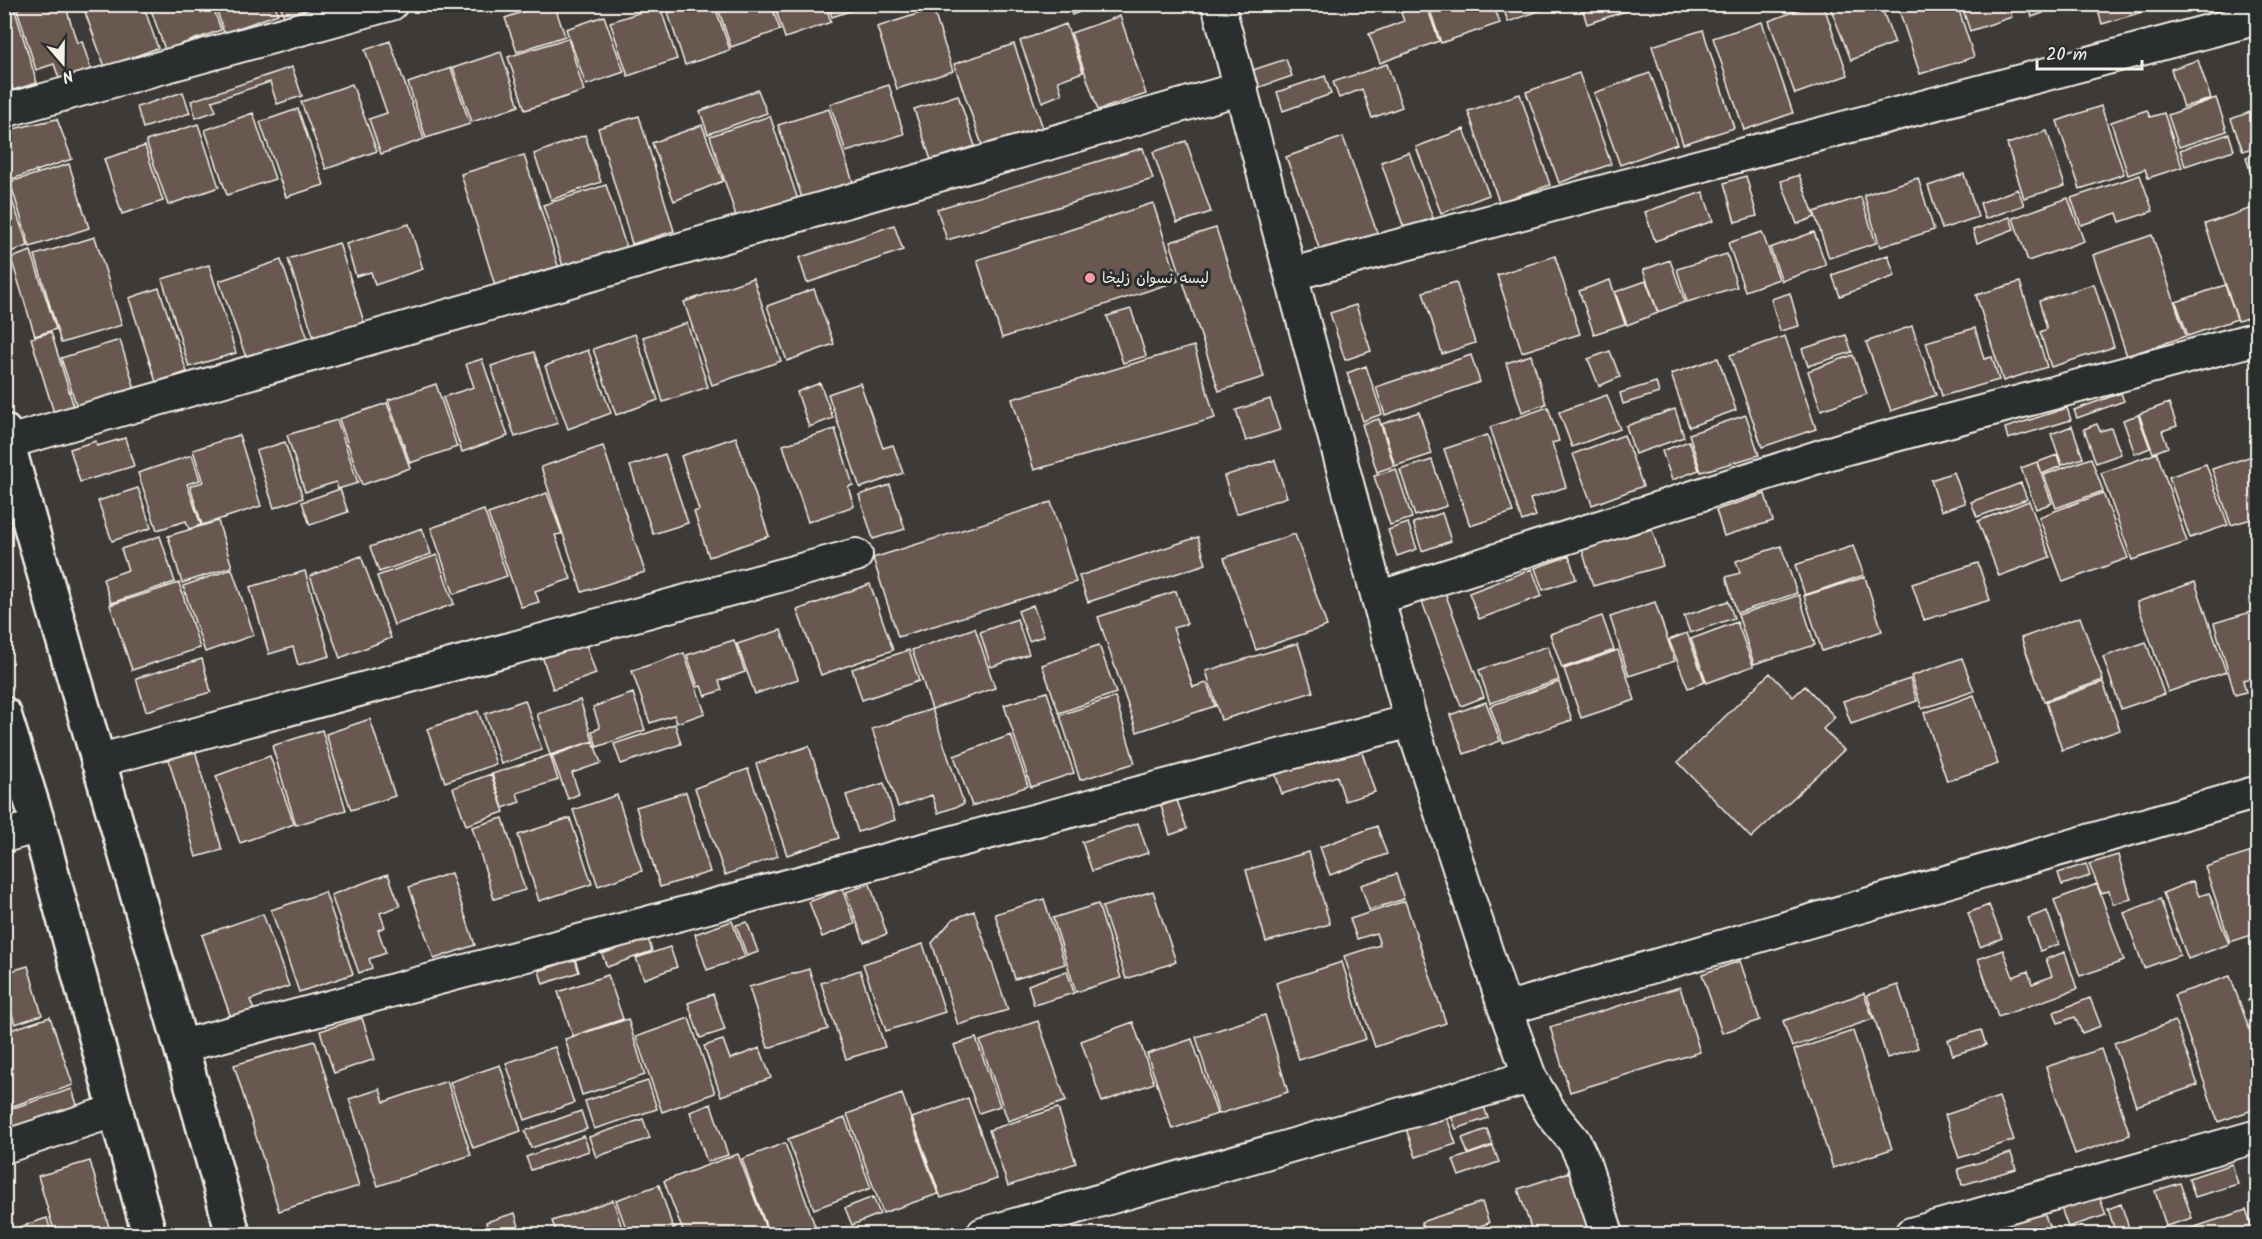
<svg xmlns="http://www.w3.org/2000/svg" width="2262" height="1239" viewBox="0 0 2262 1239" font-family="Kalam,'Playpen Sans Arabic',sans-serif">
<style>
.building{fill:#685850;stroke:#f4f1e8;stroke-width:1.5}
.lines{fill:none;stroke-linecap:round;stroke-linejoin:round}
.street-casing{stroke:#f4f1e8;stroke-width:36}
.secondary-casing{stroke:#f4f1e8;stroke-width:38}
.street{stroke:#2a2d2e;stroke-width:32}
.secondary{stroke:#2a2d2e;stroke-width:33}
.poi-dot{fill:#ff9aa2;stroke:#2a2d2e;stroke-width:2}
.labels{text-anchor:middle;stroke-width:6;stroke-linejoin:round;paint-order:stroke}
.poi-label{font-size:15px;fill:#f4f1e8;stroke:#2a2d2e;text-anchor:start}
</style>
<rect width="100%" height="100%" fill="#3d3a38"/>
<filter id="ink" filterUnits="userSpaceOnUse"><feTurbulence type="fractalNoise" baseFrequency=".0167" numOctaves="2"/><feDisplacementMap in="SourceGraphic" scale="12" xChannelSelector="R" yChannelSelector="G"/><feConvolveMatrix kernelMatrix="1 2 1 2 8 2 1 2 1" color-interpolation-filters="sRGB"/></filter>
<g filter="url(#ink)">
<path class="building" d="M4 4H13L37 83 13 90 4 62Z
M30 4H65L77 43 82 41 91 70 60 81 54 64 36 70 17 9Z
M82 4H143L158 48 105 67Z
M149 4H212L221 30 165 50Z
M215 4H275L278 14 224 33Z
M280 4H331L285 20Z
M545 4H554L565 36 517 52 505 18Z
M694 4H714L730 50 685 65 668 13Z
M771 4 780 30 731 47 717 5Z
M774 4H825L831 22 785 38Z
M828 4H870L832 17Z
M1024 4H1046L1027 11Z
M1068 4H1099L1072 15Z
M1416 4H1426L1439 41 1380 63 1369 34 1404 21 1400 10Z
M1428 4H1493L1500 23 1441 43Z
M1502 4H1559L1508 22Z
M1589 4H1627L1629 10 1587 24 1582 7Z
M1815 4H1823L1848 75 1795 94 1769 21Z
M1837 4H1880L1895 43 1851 60 1830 7Z
M1897 4H1957L1974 57 1920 74Z
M1961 4H2008L2012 17 1970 31Z
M2027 4H2040L2043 13 2032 17Z
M2096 4H2150L2152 9 2102 24Z
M660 6 677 59 628 76 610 22Z
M933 9 953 71 897 89 877 27Z
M604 16 624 72 586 85 566 29Z
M1120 16 1146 94 1098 110 1071 33Z
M1762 22 1793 113 1744 130 1713 38Z
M1066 24 1083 72 1058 81 1062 94 1042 102 1020 41Z
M1703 30 1734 128 1683 144 1652 46Z
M568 38 584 91 525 110 508 57Z
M390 41 424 139 381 154 369 119 387 113 365 50Z
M1014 44 1044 131 984 151 954 64Z
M501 52 519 106 472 122 453 68Z
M1286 59 1292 76 1257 88 1250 71Z
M2198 60 2211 99 2183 107 2171 69Z
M1387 64 1402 107 1372 118 1362 89 1339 98 1333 82Z
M292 67 302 96 277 104 270 82 212 101 216 111 196 118 191 101Z
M451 68 470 124 426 138 408 83Z
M1579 73 1611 164 1559 183 1526 92Z
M1650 73 1677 144 1620 165 1594 93Z
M1325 76 1331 94 1283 111 1277 92Z
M352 84 377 151 326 169 301 102Z
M889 85 904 134 846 152 830 104Z
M758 90 767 113 708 134 700 111Z
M183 92 190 113 143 128 137 107Z
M1520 94 1550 185 1499 202 1468 111Z
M958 95 975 146 931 160 914 109Z
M2216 98 2227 131 2179 147 2168 115Z
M2101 106 2124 174 2080 189 2057 121Z
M298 109 324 185 286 197 260 122Z
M829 109 853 182 802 198 778 125Z
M2258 109V146L2243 151 2231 119Z
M2147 110 2150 117 2164 113 2182 167 2148 178 2145 169 2128 175 2111 122Z
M253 113 275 179 227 195 205 130Z
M639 116 674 231 632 244 598 128Z
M770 116 798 200 737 219 710 136Z
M57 119 72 159 12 179 4 155V131Z
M198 124 219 187 168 205 146 141Z
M702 125 723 181 674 201 652 143Z
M1464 129 1489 195 1441 213 1416 147Z
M2047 131 2065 186 2024 198 2007 144Z
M2229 134 2234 150 2185 166 2180 150Z
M585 135 601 182 551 200 534 154Z
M1343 137 1378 235 1322 256 1286 157Z
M1186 141 1211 212 1177 223 1153 152Z
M145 146 163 201 122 214 104 159Z
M1143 148 1153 179 947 240 937 209Z
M1409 152 1433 218 1404 228 1381 162Z
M2258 153V168L2250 171 2246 157Z
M524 155 560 272 497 292 461 174Z
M69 164 89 228 30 247 10 182Z
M1964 174 1978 217 1942 229 1928 186Z
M1799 175 1815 217 1797 224 1781 181Z
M2140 175 2153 211 2120 222 2117 213 2081 225 2071 198Z
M1746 176 1757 216 1735 222 1724 183Z
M4 177 28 246 7 253 4 245Z
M1918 178 1934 230 1880 247 1864 195Z
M606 185 628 252 565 272 543 205Z
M2018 189 2024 205 1985 219 1980 203Z
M1703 192 1713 221 1655 241 1645 212Z
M1861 197 1876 243 1829 258 1814 212Z
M2068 198 2084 241 2028 261 2013 218Z
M1153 203 1178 281 1002 338 977 260Z
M2258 206V314L2238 321 2205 224Z
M2010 217 2014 229 1977 243 1973 230Z
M409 224 423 269 375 285 371 272 356 276 346 244Z
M894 225 903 250 807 283 799 258Z
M1216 228 1264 377 1219 391 1170 242Z
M1762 232 1779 279 1745 291 1728 243Z
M1814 232 1826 265 1782 281 1770 248Z
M2152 235 2186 336 2127 356 2093 255Z
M95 237 122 325 61 343 35 255Z
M339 243 364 322 314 338 288 259Z
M31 251 56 329 35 336 11 258Z
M1727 254 1737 287 1687 302 1677 269Z
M1888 255 1895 276 1840 296 1832 275Z
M1555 256 1580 334 1522 352 1497 275Z
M281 260 308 339 247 360 219 281Z
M1670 260 1685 302 1658 312 1643 270Z
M209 265 236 353 189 367 162 279Z
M753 278 781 361 712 385 684 302Z
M1610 280 1625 324 1594 334 1579 291Z
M1646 281 1658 313 1627 325 1615 292Z
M1456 282 1475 343 1442 354 1423 292Z
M2020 282 2047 367 2003 381 1976 295Z
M2094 284 2114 347 2051 367 2040 332 2047 329 2039 301Z
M2225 285 2237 319 2188 336 2176 302Z
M159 288 187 372 156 382 129 298Z
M814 289 834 344 787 361 767 306Z
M1790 293 1799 326 1780 331 1771 299Z
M1356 305 1371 351 1345 360 1330 313Z
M1131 309 1146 356 1123 363 1107 316Z
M687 323 708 387 663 402 643 337Z
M1912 326 1936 395 1891 411 1866 342Z
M1975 328 1984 359 1992 357 1999 380 1942 396 1926 342Z
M51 332 74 407 54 413 31 338Z
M635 334 658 400 616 415 593 349Z
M1846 335 1852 352 1808 366 1802 349Z
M1785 336 1816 429 1762 447 1730 355Z
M120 340 135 389 77 407 61 358Z
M1194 346 1215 418 1034 470 1012 399Z
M588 350 611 413 568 429 545 366Z
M1610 351 1620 377 1599 386 1588 359Z
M534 352 558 423 515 437 491 366Z
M1471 355 1480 382 1385 415 1376 387Z
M1531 355 1546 404 1522 412 1506 363Z
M1853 355 1867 394 1821 410 1808 371Z
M1718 358 1736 410 1689 427 1671 374Z
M482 359 508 436 462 452 443 397 474 387 466 364Z
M1366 366 1382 414 1363 421 1347 373Z
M1656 382 1659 393 1623 404 1620 393Z
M820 383 833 418 809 427 797 392Z
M860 383 883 448 893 445 903 473 860 488 828 394Z
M436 384 457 447 410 463 388 400Z
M2121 393 2124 401 2077 418 2074 410Z
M1607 395 1620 429 1572 447 1559 412Z
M1270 399 1280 430 1246 441 1236 410Z
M387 403 410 468 362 485 339 419Z
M2169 403 2177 426 2162 431 2168 447 2153 453 2139 414Z
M1548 407 1559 441 1552 443 1566 487 1530 499 1536 516 1522 521 1490 427Z
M2067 408 2071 420 2008 439 2005 428Z
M1675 409 1684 437 1635 454 1626 426Z
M1419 412 1432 454 1395 466 1382 424Z
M1746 415 1759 455 1701 472 1689 434Z
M2138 415 2150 448 2135 454 2123 420Z
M1379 419 1394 466 1377 472 1362 424Z
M337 420 358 483 338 489 336 482 305 492 287 435Z
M2097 424 2100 431 2111 428 2121 454 2096 463 2084 429Z
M2072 426 2083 458 2062 465 2051 434Z
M835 429 853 485 848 487 854 506 808 522 783 445Z
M239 435 261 506 202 525 190 486 203 482 193 450Z
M1487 435 1513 512 1470 526 1444 449Z
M1624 435 1643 486 1592 505 1573 454Z
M736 437 769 536 709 557 694 512 699 510 681 456Z
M125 438 134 466 80 482 70 449 96 441 97 446Z
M1689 441 1699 470 1672 480 1662 451Z
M285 442 303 498 274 508 256 451Z
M603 446 645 572 582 592 541 467Z
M2157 453 2187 542 2132 560 2101 473Z
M665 454 688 523 653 534 630 466Z
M2258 454V517L2231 525 2212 469Z
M192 455 200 480 187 484 201 525 189 529 186 521 157 530 138 473Z
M2057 455 2061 466 2042 474 2038 462Z
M2091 458 2103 491 2056 508 2044 475Z
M1275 460 1287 497 1236 514 1224 476Z
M1432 460 1447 506 1415 516 1400 470Z
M2037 462 2052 503 2036 509 2021 468Z
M2206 464 2228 525 2190 538 2169 477Z
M1396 469 1412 518 1390 525 1374 476Z
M1954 472 1965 503 1941 511 1931 480Z
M2021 483 2027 499 1977 517 1971 502Z
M890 485 905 529 873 539 859 495Z
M138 488 151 528 112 541 98 501Z
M340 489 348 512 310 525 302 502Z
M547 493 562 534 555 535 571 579 535 591 539 602 521 607 488 514Z
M2103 493 2128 558 2063 582 2039 517Z
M1765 494 1773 521 1724 536 1716 510Z
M2029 501 2050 557 1999 576 1978 521Z
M1051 502 1076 582 898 637 873 558Z
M484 510 507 576 454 594 431 528Z
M1442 513 1451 541 1422 551 1413 523Z
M218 521 232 567 182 583 168 536Z
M1408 523 1417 549 1397 556 1388 530Z
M422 528 431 554 379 572 370 547Z
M1652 529 1663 566 1593 586 1582 549Z
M1295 534 1327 626 1256 650 1224 558Z
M160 536 175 582 111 603 103 579 128 570 121 549Z
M1198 537 1206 564 1088 602 1079 576Z
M1781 546 1797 593 1737 613 1726 577 1740 573 1736 561Z
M1853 546 1864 575 1805 595 1795 565Z
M437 555 454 604 394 625 377 576Z
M361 556 391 638 340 658 310 576Z
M1569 556 1576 579 1543 590 1535 568Z
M1978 563 1990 600 1924 620 1912 584Z
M232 569 254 635 205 652 183 586Z
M1532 569 1542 596 1479 619 1469 593Z
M305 571 330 656 298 665 293 647 269 654 250 587Z
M1865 577 1882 631 1822 651 1804 596Z
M2195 582 2226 672 2168 692 2137 602Z
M179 583 200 648 132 670 110 605Z
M870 584 893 650 821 675 797 610Z
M1444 590 1484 697 1461 706 1421 599Z
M1176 591 1187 624 1173 628 1193 687 1207 683 1215 706 1137 732 1098 617Z
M1799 595 1815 645 1754 664 1738 615Z
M1728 601 1734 618 1690 633 1684 616Z
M1655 602 1675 661 1629 676 1610 617Z
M1033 605 1044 636 1029 641 1018 611Z
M2257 610 2258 676 2243 680 2246 692 2235 695 2214 623Z
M1602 616 1614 650 1562 668 1550 634Z
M2080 617 2103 680 2044 701 2021 638Z
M1017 619 1029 654 991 667 980 632Z
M1737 622 1753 666 1707 683 1691 639Z
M975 628 995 688 932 709 912 650Z
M781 630 798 679 755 694 737 644Z
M582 632 596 674 553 689 539 647Z
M1687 633 1705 682 1688 688 1669 640Z
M734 640 745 672 719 681 722 690 705 696 701 686 698 687 687 655Z
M2146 642 2164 694 2121 709 2103 657Z
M1298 643 1313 692 1221 720 1206 671Z
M1099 645 1116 693 1059 713 1042 665Z
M1548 646 1559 680 1490 703 1479 670Z
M909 650 919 681 862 700 852 669Z
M1618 650 1635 700 1581 718 1564 669Z
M684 653 705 713 677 723 674 715 650 723 632 671Z
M1962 658 1974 691 1922 709 1911 676Z
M202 659 211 692 146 711 136 678Z
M1770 673 1793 697 1805 686 1835 717 1823 729 1844 750 1751 838 1678 762Z
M1910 679 1917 701 1851 724 1843 701Z
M1559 682 1572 720 1503 743 1490 706Z
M2103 682 2120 730 2062 750 2046 702Z
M1047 692 1074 773 1031 787 1004 705Z
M633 693 645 730 597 747 592 731 600 728 593 707Z
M1974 695 1998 764 1947 781 1924 713Z
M1115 697 1135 763 1080 780 1060 715Z
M525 700 542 750 501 764 485 714Z
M580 700 593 741 550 755 537 714Z
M1486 702 1500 741 1464 754 1450 715Z
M932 709 964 804 938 813 932 795 898 807 872 729Z
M478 711 496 764 445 782 427 729Z
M370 719 395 796 351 810 326 734Z
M675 724 681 744 621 764 614 744Z
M322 730 346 810 296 825 272 746Z
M1011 735 1028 786 972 806 954 756Z
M593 741 601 763 572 773 579 794 568 799 552 756Z
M194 746 222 850 196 857 167 753Z
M809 746 839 838 787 855 756 764Z
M1360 746 1375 792 1345 801 1337 776 1282 794 1275 773Z
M550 755 558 780 517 793 520 802 503 808 492 774Z
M270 756 294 824 240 843 216 776Z
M748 769 778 856 725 875 695 788Z
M491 774 504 812 466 825 453 788Z
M884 783 895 820 858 832 846 795Z
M686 792 710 872 660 887 636 807Z
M617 795 642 871 598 886 573 810Z
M1177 800 1187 829 1170 835 1161 806Z
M503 818 525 890 494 899 472 827Z
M570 818 592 884 539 901 518 835Z
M1138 823 1148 853 1092 871 1082 842Z
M1377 826 1387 854 1330 875 1320 847Z
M2258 850V933L2230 942 2205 867Z
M1309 852 1330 924 1266 942 1246 870Z
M2118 855 2131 899 2113 904 2109 891 2101 893 2089 864Z
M2086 864 2090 876 2062 885 2058 873Z
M451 873 475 945 434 959 409 887Z
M388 874 400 906 380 913 385 927 378 930 386 953 369 959 372 968 359 973 331 895Z
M1396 874 1404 899 1369 910 1361 885Z
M2193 881 2199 896 2209 893 2229 944 2188 959 2163 893Z
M870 884 887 934 864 942 846 892Z
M2097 884 2124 961 2080 976 2054 900Z
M842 889 855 924 822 937 809 902Z
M1153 891 1176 962 1126 979 1102 907Z
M325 892 353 974 299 992 271 910Z
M1044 899 1065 964 1015 979 995 914Z
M2160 899 2180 955 2144 968 2124 913Z
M1405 901 1446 1023 1375 1047 1344 956 1380 945 1376 933 1357 939 1350 919Z
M1098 904 1121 978 1076 992 1053 918Z
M1989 905 2002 938 1980 947 1968 913Z
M974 911 1008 1010 958 1025 932 943 953 919Z
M2047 911 2059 944 2040 951 2028 918Z
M263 914 289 986 250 1000 254 1010 231 1018 202 935Z
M732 921 745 957 707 970 695 934Z
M747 922 758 952 747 956 736 925Z
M648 938 652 951 607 967 602 954Z
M923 944 945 1012 886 1031 863 964Z
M670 947 677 967 644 979 636 958Z
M2003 950 2013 977 2028 971 2032 984 2052 976 2046 959 2065 952 2077 989 1998 1017 1978 959Z
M575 959 579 972 543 984 539 971Z
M1740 961 1760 1020 1722 1033 1702 974Z
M1342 962 1366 1039 1299 1060 1276 983Z
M28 966 42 1015 15 1024 4 988V973Z
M809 969 828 1029 768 1048 749 987Z
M860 970 885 1047 846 1059 821 983Z
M1067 971 1074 993 1034 1005 1028 985Z
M608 975 623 1019 573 1036 558 992Z
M2230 976 2258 1053V1108L2218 1122 2174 995Z
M1898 985 1918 1048 1887 1058 1867 995Z
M1680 987 1700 1052 1570 1092 1550 1027Z
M1864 993 1873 1019 1792 1047 1783 1021Z
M713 994 725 1030 700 1038 688 1003Z
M2258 997V1027L2248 1000Z
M2090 998 2101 1026 2082 1033 2075 1017 2058 1023 2054 1012Z
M1265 1015 1288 1092 1219 1114 1196 1037Z
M50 1017 73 1085 13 1106 4 1082V1032Z
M362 1018 375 1059 334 1073 320 1031Z
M689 1018 715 1093 662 1112 636 1037Z
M628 1019 645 1075 582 1095 565 1039Z
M1038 1021 1066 1101 1008 1121 980 1041Z
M2175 1021 2198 1085 2136 1106 2114 1043Z
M1133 1022 1154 1083 1102 1102 1081 1041Z
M1981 1030 1986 1045 1953 1055 1948 1040Z
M1853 1031 1892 1149 1833 1168 1794 1050Z
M976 1038 1000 1106 979 1113 954 1045Z
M1192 1039 1217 1114 1172 1129 1147 1054Z
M723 1040 730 1059 760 1048 771 1078 721 1096 704 1046Z
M315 1041 359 1186 279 1211 234 1065Z
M555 1047 574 1103 525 1120 506 1063Z
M2101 1049 2130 1135 2075 1154 2046 1067Z
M500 1065 521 1131 473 1148 450 1082Z
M447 1081 471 1155 378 1186 349 1099 380 1089 384 1102Z
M648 1081 657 1109 594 1129 585 1101Z
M72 1089 79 1111 12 1133 4 1111Z
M902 1094 938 1194 883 1213 847 1114Z
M1999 1097 2014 1140 1959 1158 1945 1115Z
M968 1098 997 1179 941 1198 912 1118Z
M711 1104 728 1155 707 1162 690 1112Z
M1483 1104 1488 1118 1456 1129 1451 1116Z
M1058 1108 1076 1163 1008 1186 989 1130Z
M581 1111 587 1129 531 1148 525 1131Z
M1445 1112 1456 1144 1416 1157 1405 1126Z
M845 1118 871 1188 814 1209 788 1139Z
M643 1119 650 1138 596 1157 589 1137Z
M1487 1129 1493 1145 1468 1154 1462 1138Z
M584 1136 589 1151 531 1170 526 1157Z
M785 1143 815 1226 792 1234H769L742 1159Z
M1493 1146 1499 1162 1459 1176 1453 1160Z
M2011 1153 2016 1169 1962 1185 1958 1169Z
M738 1154 768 1234H684L664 1181Z
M90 1161 111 1234H55L38 1176Z
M2232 1164 2238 1184 2195 1197 2189 1178Z
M1570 1172 1591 1234H1533L1518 1189Z
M2180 1183 2192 1218 2166 1226 2155 1191Z
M659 1185 675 1234H628L616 1200Z
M2099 1196 2106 1215 2068 1227 2061 1208Z
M873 1197 880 1214 852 1225 845 1208Z
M613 1200 624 1234H557L552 1221Z
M1482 1202 1489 1223 1455 1234H1425L1421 1222Z
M2121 1204 2131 1234H2116L2108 1209Z
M2258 1208V1223L2253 1210Z
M2043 1210 2052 1234H1993L1991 1228Z
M2246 1210 2254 1234H2187L2186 1230Z
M515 1213 521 1234H489L486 1222Z
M47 1218 52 1234H4V1232Z
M2183 1229 2185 1234H2165Z"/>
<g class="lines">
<defs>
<path id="street" d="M1218 4 1411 721 1505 1009 1530 1077 1551 1113 1574 1141 1583 1160 1607 1234
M4 111 391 4
M1292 274 2258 18
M8 442 1242 88
M1378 598 1843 449 2258 338
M97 761 856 555
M4 836 39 826
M1505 1009 2258 792
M182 1046 1411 721
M4 1147 117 1110
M983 1234 1530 1077
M1911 1234 2258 1136"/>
<path id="secondary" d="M4 431C78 699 161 965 233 1234
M4 714 39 826 149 1234"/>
</defs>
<use href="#street" class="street-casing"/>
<use href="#secondary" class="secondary-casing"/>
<use href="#street" class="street"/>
<use href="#secondary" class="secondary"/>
</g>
</g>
<circle class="poi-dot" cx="1090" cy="278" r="6"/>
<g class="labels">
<g class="poi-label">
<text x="1102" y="283">لیسه نسوان زلیخا</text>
</g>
</g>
<rect width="2262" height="1239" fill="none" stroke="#2a2d2e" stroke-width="24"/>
<rect x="12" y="12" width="2238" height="1215" fill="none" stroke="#f4f1e8" stroke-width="2" filter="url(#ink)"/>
<g transform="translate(63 63) rotate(160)" stroke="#2a2d2e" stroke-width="4.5" paint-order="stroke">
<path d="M0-4.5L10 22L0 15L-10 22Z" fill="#f4f1e8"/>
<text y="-9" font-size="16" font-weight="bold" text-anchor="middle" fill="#f4f1e8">N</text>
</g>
<path d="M2037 60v9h105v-9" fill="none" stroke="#f4f1e8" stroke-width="3"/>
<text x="2046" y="60" font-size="18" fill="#f4f1e8" stroke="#2a2d2e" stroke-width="4.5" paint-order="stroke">20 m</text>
</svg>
